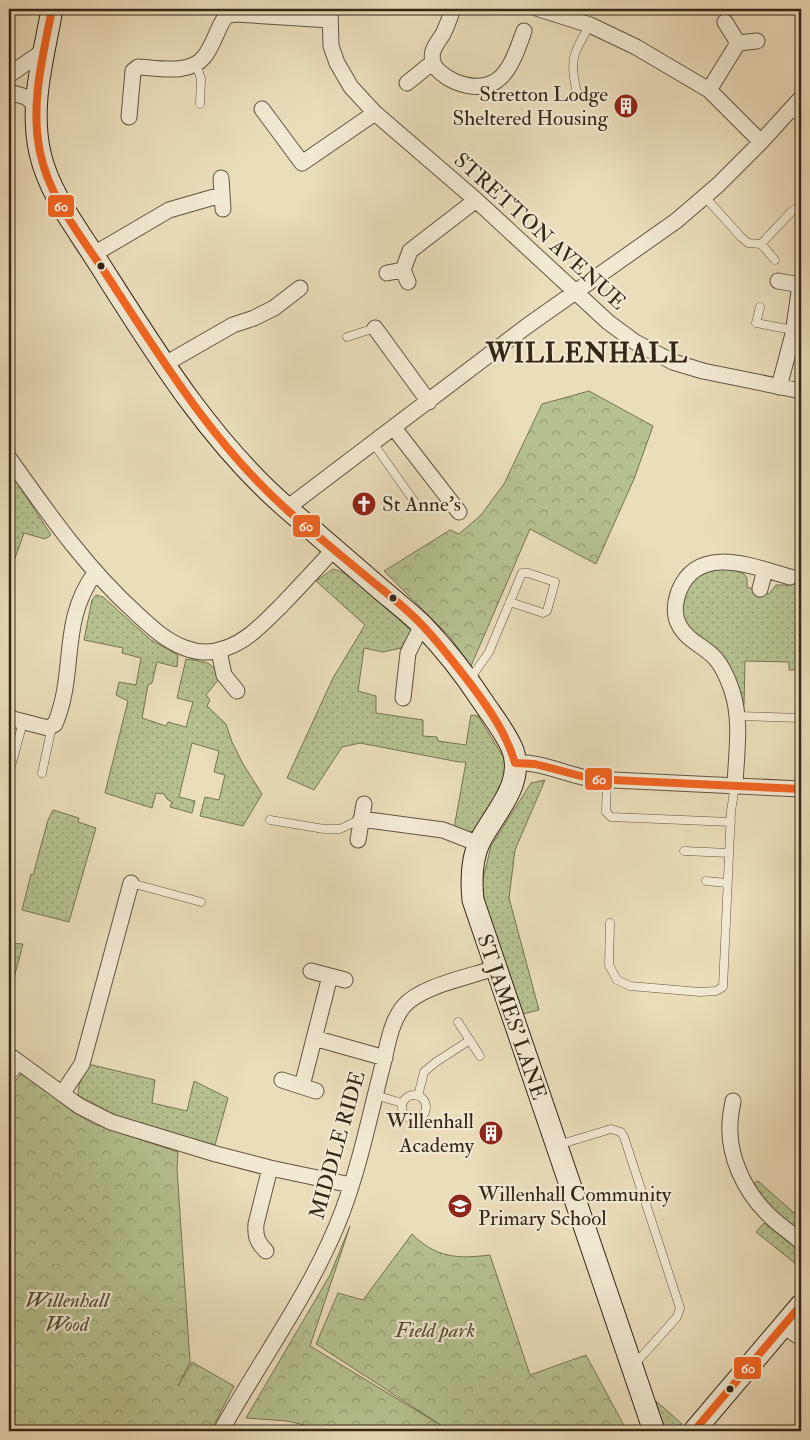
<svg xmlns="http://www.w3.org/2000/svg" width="810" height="1440" viewBox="0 0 810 1440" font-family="'IM FELL Double Pica',serif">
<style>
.grass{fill:url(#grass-dots);stroke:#757453}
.forest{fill:url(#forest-crowns);stroke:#757453}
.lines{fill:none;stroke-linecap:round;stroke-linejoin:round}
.lane-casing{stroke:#62543f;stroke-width:9}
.street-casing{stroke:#62543f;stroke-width:17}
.secondary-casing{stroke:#342716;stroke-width:23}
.lane{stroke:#f1e9d2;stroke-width:8}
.street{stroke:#f1e9d2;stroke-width:15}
.secondary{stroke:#f1e9d2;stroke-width:21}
.bus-1-casing{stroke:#f1e9d2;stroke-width:11}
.bus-1{stroke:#f26522;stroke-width:8}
.bus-dot{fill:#342716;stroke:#f1e9d2;stroke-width:2}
.labels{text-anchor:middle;stroke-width:4.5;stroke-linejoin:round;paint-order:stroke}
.poi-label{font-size:21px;fill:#342716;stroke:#f1e9d2;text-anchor:end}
.street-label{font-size:21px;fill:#342716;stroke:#f1e9d2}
.park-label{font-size:21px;font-style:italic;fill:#544e34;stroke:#f1e9d2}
.district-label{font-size:26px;font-weight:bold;letter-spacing:1px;fill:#342716;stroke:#f1e9d2}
.line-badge{stroke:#f1e9d2;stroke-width:2}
.badge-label{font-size:14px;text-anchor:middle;font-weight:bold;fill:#fff}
</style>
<defs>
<pattern id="grass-dots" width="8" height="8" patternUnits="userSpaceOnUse" patternTransform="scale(1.25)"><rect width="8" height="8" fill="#b6c190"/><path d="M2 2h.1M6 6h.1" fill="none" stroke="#959d75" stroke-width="1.8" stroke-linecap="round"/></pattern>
<pattern id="forest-crowns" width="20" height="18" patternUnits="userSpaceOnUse" patternTransform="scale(1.25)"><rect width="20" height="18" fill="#b6c190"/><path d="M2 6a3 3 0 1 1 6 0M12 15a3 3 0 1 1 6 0" fill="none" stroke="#959d75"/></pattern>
</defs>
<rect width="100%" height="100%" fill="#eaddba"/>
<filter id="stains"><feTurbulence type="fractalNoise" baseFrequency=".004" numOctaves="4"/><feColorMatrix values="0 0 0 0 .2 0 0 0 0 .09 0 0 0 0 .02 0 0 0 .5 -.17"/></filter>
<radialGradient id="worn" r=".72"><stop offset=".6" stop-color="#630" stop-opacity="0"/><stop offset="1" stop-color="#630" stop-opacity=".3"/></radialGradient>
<path class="grass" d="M9 470 51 535 45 539 24 533 10 572 9 571Z
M801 560V670H789V662L745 661 744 705 741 707 680 619 683 591 690 581 707 570 729 568 744 574 747 578V587L769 594 776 585H792Z
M333 569C359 575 393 613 413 632L401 648 383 652 364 648 358 691 376 696V713L423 720V736L437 737 438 741 466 745 471 715 478 716 506 761 507 776 475 831 465 832 454 828 466 762H459L360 743 342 747 314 790 287 778 333 678 365 625 316 581Z
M96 595 103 597 151 640 178 655 177 667 157 662 152 683 148 685 142 718 166 726 168 722 186 727 193 702 177 698 186 659C202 662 216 660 218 680L206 695 210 700 207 706 226 724 232 742 243 764 262 794 243 826 200 816 205 797 219 800 225 775 214 772 219 751 192 743 179 797 195 801 192 813 170 807 172 802 167 799 164 794 156 793 152 808 105 793 128 701 116 695 119 682 136 685 141 658 122 653 123 648 84 640 92 600Z
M545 780 515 850 509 898 539 1010 523 1014 485 906 482 883 491 846 531 783Z
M53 810 79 818 78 822 96 828 69 922 22 910 31 874 33 875 48 820Z
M9 943 23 944 9 997Z
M88 1064 155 1080 152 1103 187 1111 194 1081 228 1098 215 1145 130 1123 78 1095 79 1085Z
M758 1181 801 1219V1235L766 1205 752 1184Z
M764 1223 793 1246 801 1256V1268L756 1232Z
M656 1401 682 1424 671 1428 661 1424Z"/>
<path class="forest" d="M589 391 653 426 634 479 596 564 530 529 471 666 450 637 384 571 450 530 459 534 481 515 504 484 542 404Z
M24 1074 73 1112 94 1124 178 1152 177 1169 190 1362 178 1386 192 1362 234 1386 211 1431H9V1083L16 1080 20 1075Z
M350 1226 310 1346 447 1429 316 1344 338 1293 363 1300 412 1234C436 1258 458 1259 490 1255L530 1375 586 1355 627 1431H308V1426L287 1421 246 1418 330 1275Z"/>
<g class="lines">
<defs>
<path id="lane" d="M196 64 201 79 200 104
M577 93C569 59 573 54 590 25
M791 110 801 119
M705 197 741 237 748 243 761 244 775 260
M761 244 793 210
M760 307 756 323 793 330
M347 337 375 328
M373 443 414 501
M470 679 489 652 522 573H528L555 582 547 611 543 613 513 603 509 604
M738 716 801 718
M12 763 23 722
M42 773 52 726
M607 780 606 812 611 817 731 822
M270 820 324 829H340L361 819
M684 851 729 853
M706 881 727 883
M131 883 201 902
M610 923 609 965 617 980 630 986 700 992 716 991 723 987 731 811 735 786
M458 1022 480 1056
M9 1077 15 1072 20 1064
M375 1095 402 1103
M402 1107a12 12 0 1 1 24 0a12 12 0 1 1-24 0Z
M418 1096 424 1072 436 1062 470 1040
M558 1145 611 1129 621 1132 624 1137 680 1308 677 1317 634 1365"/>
<path id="street" d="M330 9 331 46 337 63 351 87 375 113 476 200 608 322 635 342 673 362 703 371 801 391
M453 9C450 17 447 26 443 34 440 39 435 45 433 51 432 53 432 60 433 62 435 70 448 79 456 82 501 99 512 65 524 31
M539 9 590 25 636 47 709 90 761 142
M725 22 738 43 757 41
M9 75 45 50
M407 83 433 62
M709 90 738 43
M9 92 26 97 36 106
M262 109 302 163 375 113
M129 117 133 71 138 67C158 68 190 75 204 57 214 45 217 28 226 16L236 14 330 20
M221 178 223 209
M94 254 169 210 221 195
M387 273 403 270
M778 281 801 285
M408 282 403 270 410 251 476 200
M375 328 429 402
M165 364 233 325 254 318 274 308 300 288
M779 387 793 334 800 285
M394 428 459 512
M9 458C48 513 86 568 136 613 151 627 166 641 185 648 198 653 213 653 226 648 249 640 263 623 280 607 298 588 316 569 334 549
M287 508 527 326 676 221 718 185 761 142 801 98
M760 589 765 570
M219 651 224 675 237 691
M403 698 408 653 422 625
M9 718 48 728 55 724C77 672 59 622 95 573
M515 763C542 761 565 775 592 779L801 789
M735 786C736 755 742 721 732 691 728 679 722 664 712 655 701 645 686 639 679 625 673 614 675 602 679 591 698 543 754 567 790 577
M361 819 443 830 479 844
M358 840 364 804
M311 971 345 980
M314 1038 385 1058
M9 1055 79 1106 111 1122 216 1154 270 1168 351 1185
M282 1080 316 1091
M302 1086 330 976
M62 1094 82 1064 131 883
M733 1101C732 1108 730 1116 730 1124 728 1155 744 1190 766 1212 776 1223 790 1232 801 1242
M266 1251C257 1242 255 1236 256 1224L270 1168
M783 1326 801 1338
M221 1431C262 1357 313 1290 343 1210 360 1164 370 1115 382 1068 387 1049 390 1023 403 1007 420 986 469 977 495 968"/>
<path id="secondary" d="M52 9C44 56 29 104 40 153 49 193 76 227 98 262 154 350 209 441 288 509 318 535 348 561 378 587 393 600 409 612 423 626 445 649 466 676 483 702 493 717 505 732 512 748 526 783 495 812 480 841 471 859 471 880 473 900L654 1431
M694 1431 801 1305"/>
</defs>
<use href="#lane" class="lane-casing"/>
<use href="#street" class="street-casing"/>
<use href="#secondary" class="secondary-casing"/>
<use href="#lane" class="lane"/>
<use href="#street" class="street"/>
<use href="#secondary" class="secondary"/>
<defs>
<path id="bus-1" d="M52 9C43 56 30 104 40 152 49 198 81 236 106 274 162 360 216 449 294 516 320 538 346 560 373 582 390 596 407 609 422 625 440 644 456 665 472 686 490 710 507 735 515 763L535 764 592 779 801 789
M694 1431 801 1305"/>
</defs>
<use href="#bus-1" class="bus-1-casing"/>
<use href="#bus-1" class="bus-1"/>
</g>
<defs>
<symbol id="building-disc" viewBox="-11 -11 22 22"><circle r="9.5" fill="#8f2418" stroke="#f1e9d2"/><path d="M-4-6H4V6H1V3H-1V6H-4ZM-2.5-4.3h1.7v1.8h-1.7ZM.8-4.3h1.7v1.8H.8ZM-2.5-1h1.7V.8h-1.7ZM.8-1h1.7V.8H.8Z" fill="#fff"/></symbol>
<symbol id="church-disc" viewBox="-11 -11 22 22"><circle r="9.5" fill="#8f2418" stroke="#f1e9d2"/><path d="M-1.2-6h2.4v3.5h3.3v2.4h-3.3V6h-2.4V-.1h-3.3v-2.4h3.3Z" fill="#fff"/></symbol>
<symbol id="school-disc" viewBox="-11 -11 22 22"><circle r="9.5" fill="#8f2418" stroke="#f1e9d2"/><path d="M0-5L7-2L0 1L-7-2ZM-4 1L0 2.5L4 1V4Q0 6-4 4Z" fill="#fff"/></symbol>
</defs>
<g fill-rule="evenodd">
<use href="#building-disc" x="612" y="92" width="28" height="28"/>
<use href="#church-disc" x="350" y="490" width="28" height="28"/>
<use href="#building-disc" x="477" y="1119" width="28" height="28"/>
<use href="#school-disc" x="446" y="1192" width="28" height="28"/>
</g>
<g class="bus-dot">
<circle cx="101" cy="266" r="4.5"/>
<circle cx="393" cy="598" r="4.5"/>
<circle cx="730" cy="1389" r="4.5"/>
</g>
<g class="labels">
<g class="poi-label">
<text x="608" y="101">Stretton Lodge<tspan x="608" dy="24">Sheltered Housing</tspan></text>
<text x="382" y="511" text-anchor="start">St Anne's</text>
<text x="474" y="1128">Willenhall<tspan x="474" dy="24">Academy</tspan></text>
<text x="478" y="1201" text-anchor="start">Willenhall Community<tspan x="478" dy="24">Primary School</tspan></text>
</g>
<g class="street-label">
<text transform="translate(540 231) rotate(42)" y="7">STRETTON AVENUE</text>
<text transform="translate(512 1017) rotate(71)" y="7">ST JAMES' LANE</text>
<text transform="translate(337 1145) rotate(-74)" y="7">MIDDLE RIDE</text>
</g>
<g class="park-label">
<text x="67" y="1307">Willenhall<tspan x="67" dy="24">Wood</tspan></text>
<text x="435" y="1337">Field park</text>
</g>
<g class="district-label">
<text x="587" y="362">WILLENHALL</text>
</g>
</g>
<g class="line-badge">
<rect x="47" y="194" width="28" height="24" rx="5" fill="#f26522"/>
<rect x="292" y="514" width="29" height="24" rx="5" fill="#f26522"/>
<rect x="584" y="767" width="29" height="24" rx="5" fill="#f26522"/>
<rect x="733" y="1356" width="29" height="24" rx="5" fill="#f26522"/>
</g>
<g class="badge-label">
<text x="61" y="211">60</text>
<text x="306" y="531">60</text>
<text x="599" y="784">60</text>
<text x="748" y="1373">60</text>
</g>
<rect width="810" height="1440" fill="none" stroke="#eaddba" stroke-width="30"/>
<rect x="10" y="10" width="790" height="1420" fill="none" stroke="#342716" stroke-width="2.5"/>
<rect x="15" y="15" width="780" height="1410" fill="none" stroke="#342716"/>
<rect width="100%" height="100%" filter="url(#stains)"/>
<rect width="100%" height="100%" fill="url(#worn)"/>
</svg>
